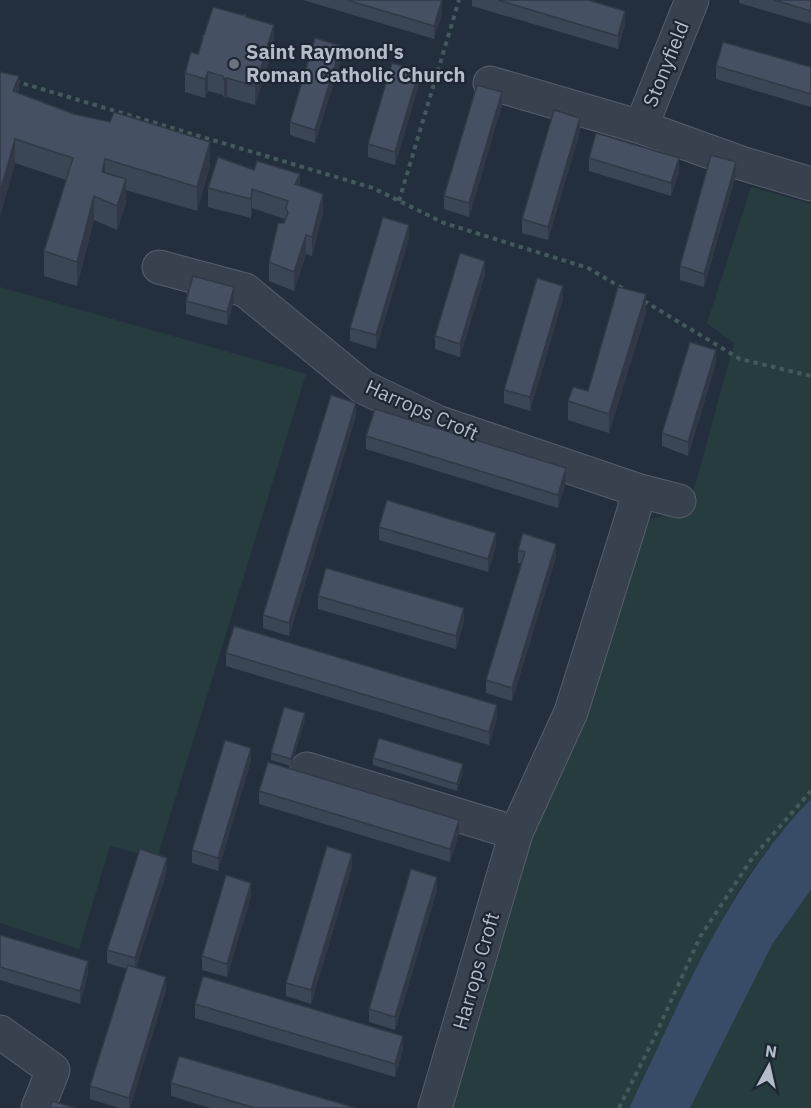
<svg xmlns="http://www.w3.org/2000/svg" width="811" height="1108" viewBox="0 0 811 1108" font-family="'IBM Plex Sans',sans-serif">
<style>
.green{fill:#263c3f}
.water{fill:#394c67}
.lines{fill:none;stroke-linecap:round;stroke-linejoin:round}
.minor-casing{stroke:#565f6c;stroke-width:35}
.path{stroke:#44595c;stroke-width:4;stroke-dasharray:4.5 4.5;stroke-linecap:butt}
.minor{stroke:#38414e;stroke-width:33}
.wall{fill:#3b4654}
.shaded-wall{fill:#303945}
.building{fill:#455162;stroke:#303945;stroke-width:1.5}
.worship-dot{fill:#6b7280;stroke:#1d2633;stroke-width:2}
.labels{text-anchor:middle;stroke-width:4.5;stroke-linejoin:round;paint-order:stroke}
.poi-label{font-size:20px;font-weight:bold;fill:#b4bcc9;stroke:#1d2633;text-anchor:start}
.street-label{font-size:20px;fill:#b4bcc9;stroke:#1d2633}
</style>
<rect width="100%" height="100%" fill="#242f3e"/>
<path class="green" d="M751 187 811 204V799C785 829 758 859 738 892 697 962 664 1036 629 1108H446L524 833 645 521 689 508 734 343 707 323Z
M0 287 306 374 157 858 110 846 79 949 0 923Z
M811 890V1108H690L773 943Z"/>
<path class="water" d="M811 799V890L773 943 690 1108H629C681 1001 727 885 811 799Z"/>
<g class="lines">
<defs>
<path id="minor" d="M490 83 641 127 741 163 811 184
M641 127 692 0
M159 267 245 290 363 387 437 422 640 491 679 501
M307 769 516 833
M0 1032 53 1070 38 1108
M435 1108 516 833 571 712 640 491"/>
</defs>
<use href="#minor" class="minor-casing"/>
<path class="path" d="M15 81 373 188 444 223 588 268 627 291
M399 201 459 0
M644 301 740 359 811 376
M619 1108 656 1034 700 937 753 857 811 791"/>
<use href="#minor" class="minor"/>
</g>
<path class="wall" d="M303 0H442V13L434 39Z
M472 0H588L625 24 618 49 472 6Z
M739 0H811V24L739 3Z
M246 17 274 44 267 68V76L264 77 255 105 227 97 224 98 223 95 208 91 205 98 185 92V73L198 54 202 42V36Z
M341 59 315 143 290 135V122Z
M716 66 811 67V107L716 79Z
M0 72 19 93 210 166 197 211 126 190V203L117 230 94 220 77 286 44 276V251L66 180 15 163 0 216Z
M419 84 395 165 368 157V144Z
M502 105 469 217 444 209V196Z
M580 131 548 240 522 233V219Z
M589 158 679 172 671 196 589 171Z
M736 175 704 287 680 280V266Z
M300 185 323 213 312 256 306 254 294 291 269 281V262L285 219 252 208 251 218 208 207V188Z
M409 238 376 349 350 341V328Z
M485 274 460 357 435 349V336Z
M563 299 530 411 504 403V390Z
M234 300 227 325 186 314V301Z
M646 313 609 433 568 420V401L588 391Z
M716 363 688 456 662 446V433Z
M356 416 289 636 263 628V615Z
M366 436 566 481 558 508 366 449Z
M379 527 496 546 488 572 379 540Z
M518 550 556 557 512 701 486 693V680L522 564 518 563Z
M318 596 464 621 456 649 318 609Z
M226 653 497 718 489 745 226 666Z
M305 719 291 766 271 760V753Z
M373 758 463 771 457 791 373 765Z
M251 761 218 871 192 863V850Z
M259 791 459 833 450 862 259 804Z
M352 867 311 1004 286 996V983Z
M167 871 136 968 166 990 130 1108H119L90 1099V1086L127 969 107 963V950Z
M437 890 395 1030 369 1022V1009Z
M251 896 227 977 202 970V956Z
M0 935 88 974 80 1004 0 980Z
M195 1004 403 1049 395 1077 195 1018Z
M171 1083 356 1108H210L171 1096Z"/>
<path class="shaded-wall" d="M442 0V13L434 39V26Z
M625 11V24L618 49V36Z
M274 25V44L267 68V76L264 77 255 105V86Z
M341 46V59L315 143V130Z
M419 71V84L395 165V152Z
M208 72V91L205 98V79Z
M19 76V100L13 91Z
M227 78V97L224 98V79Z
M502 92V105L469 217V203Z
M580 118V131L548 240V227Z
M15 139V163L0 216V192Z
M210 142V166L197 211V187Z
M679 158V172L671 196V183Z
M105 159V183L102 172Z
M736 162V175L704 287V274Z
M300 174V193L295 184Z
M126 179V203L117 230V206Z
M252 189V208L251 218V199Z
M323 194V213L312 256V237Z
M94 196V220L77 286V262Z
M409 225V238L376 349V335Z
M306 235V254L294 291V272Z
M485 261V274L460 357V344Z
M563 286V299L530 411V397Z
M234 287V300L227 325V312Z
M646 294V313L609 433V414Z
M716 350V363L688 456V442Z
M356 403V416L289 636V623Z
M566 468V481L558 508V495Z
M496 533V546L488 572V559Z
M556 544V557L512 701V688Z
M464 608V621L456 649V636Z
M497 705V718L489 745V732Z
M305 713V719L291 766V759Z
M251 748V761L218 871V858Z
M463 764V771L457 791V784Z
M459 820V833L450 862V849Z
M352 854V867L311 1004V990Z
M167 858V871L135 972V958Z
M437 877V890L395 1030V1017Z
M251 883V896L227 977V964Z
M88 961V974L80 1004V991Z
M166 977V990L130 1108H129V1098Z
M403 1036V1049L395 1077V1064Z"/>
<path class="building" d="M347 0H442L434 26Z
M498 0H588L625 11 618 36Z
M774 0H811V11Z
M213 7 242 15 245 14 246 17 274 25 265 54 267 57 264 58 255 86 227 78 224 79 223 76 208 72 205 79 185 73 191 52 198 54 203 38 202 36 204 35Z
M315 38 341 46 315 130 290 122Z
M723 42 811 67V94L716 66Z
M392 63 419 71 395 152 368 144Z
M0 72 19 76 13 91 74 114 110 122 114 112 210 142 197 187 105 159 102 172 126 179 117 206 94 196 77 262 44 251 73 158 15 139 0 192Z
M477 85 502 92 469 203 444 196Z
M554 110 580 118 548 227 522 219Z
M596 133 679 158 671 183 589 158Z
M711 155 736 162 704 274 680 266Z
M218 157 254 170 257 161 300 174 295 184 323 194 312 237 306 235 294 272 269 262 278 223H284L288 213 286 208 288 201 252 189 251 199 208 188Z
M383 217 409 225 376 335 350 328Z
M460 253 485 261 460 344 435 336Z
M193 276 234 287 227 312 186 301Z
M537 278 563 286 530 397 504 390Z
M618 287 646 294 609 414 568 401 573 387 588 391Z
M690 342 716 350 688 442 662 433Z
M331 395 356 403 289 623 263 615Z
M375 409 566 468 558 495 366 436Z
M387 500 496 533 488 559 379 527Z
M523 533 556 544 512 688 486 680 525 552 518 550Z
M326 568 464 608 456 636 318 596Z
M234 626 497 705 489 732 226 653Z
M284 707 305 713 291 759 271 753Z
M379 738 463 764 457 784 373 758Z
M225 740 251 748 218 858 192 850Z
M268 762 459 820 450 849 259 791Z
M327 846 352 854 311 990 286 983Z
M140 849 167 858 135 958 107 950Z
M411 869 437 877 395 1017 369 1009Z
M226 875 251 883 227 964 202 956Z
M0 935 88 961 80 991 0 967Z
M128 965 166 977 129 1098 90 1086Z
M203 976 403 1036 395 1064 195 1004Z
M179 1056 356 1108H255L171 1083Z
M52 1101 75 1108H50Z"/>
<circle class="worship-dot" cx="234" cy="64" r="6"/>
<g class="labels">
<g class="poi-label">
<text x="246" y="59">Saint Raymond's<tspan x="246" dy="23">Roman Catholic Church</tspan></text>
</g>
<g class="street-label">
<text transform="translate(666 64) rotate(-68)" y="7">Stonyfield</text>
<text transform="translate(422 410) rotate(24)" y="7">Harrops Croft</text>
<text transform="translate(476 971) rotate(-74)" y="7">Harrops Croft</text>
</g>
</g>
<g transform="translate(769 1066) rotate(8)" stroke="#1d2633" stroke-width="4.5" paint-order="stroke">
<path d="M0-4.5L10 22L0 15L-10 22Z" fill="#b4bcc9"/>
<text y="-9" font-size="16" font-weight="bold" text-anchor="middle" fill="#b4bcc9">N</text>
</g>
</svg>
